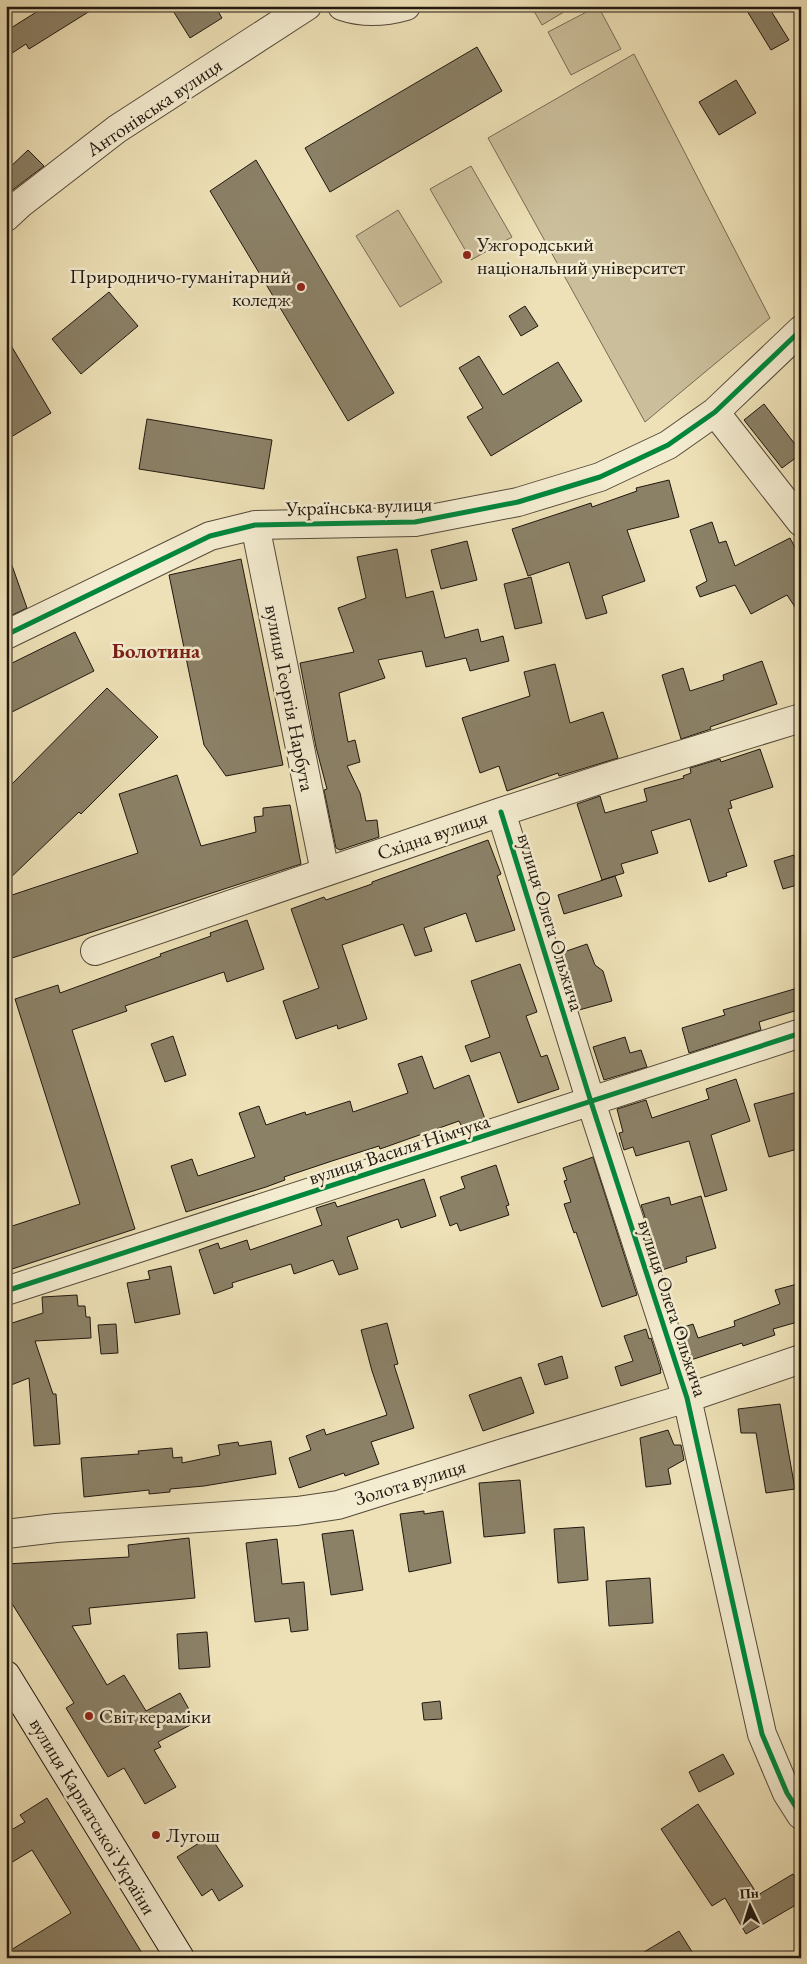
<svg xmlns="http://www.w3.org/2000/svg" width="807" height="1964" viewBox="0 0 807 1964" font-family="'EB Garamond',serif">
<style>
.green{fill:#cbbf9b;stroke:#766c56}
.building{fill:#8b8167;stroke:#201810}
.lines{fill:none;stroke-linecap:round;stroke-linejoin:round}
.minor-casing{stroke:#544a3a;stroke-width:30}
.secondary-casing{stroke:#201810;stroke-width:30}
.minor{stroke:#f4ecd0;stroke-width:28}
.secondary{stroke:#f4ecd0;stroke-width:28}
.cycleway-casing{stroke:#f4ecd0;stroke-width:8}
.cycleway{stroke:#00873e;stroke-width:5}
.poi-dot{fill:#8f2418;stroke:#f4ecd0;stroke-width:2}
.labels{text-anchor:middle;stroke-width:5;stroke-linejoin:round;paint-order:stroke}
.street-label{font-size:20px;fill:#201810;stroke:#f4ecd0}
.poi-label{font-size:20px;fill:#201810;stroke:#f4ecd0;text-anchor:start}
.neighbourhood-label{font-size:21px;font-weight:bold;fill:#7a1f14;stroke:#f4ecd0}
</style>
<rect width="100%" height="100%" fill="#eee1b7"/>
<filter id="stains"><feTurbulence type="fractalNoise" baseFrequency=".004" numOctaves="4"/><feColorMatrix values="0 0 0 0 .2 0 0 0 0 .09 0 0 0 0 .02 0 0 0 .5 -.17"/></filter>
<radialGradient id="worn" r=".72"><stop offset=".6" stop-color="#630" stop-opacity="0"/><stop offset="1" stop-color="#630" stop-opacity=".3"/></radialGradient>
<path class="green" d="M531 6H574L542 25Z
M598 6 621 49 571 75 548 32Z
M634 54 770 318 645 422 488 138Z
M471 166 512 237 471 260 430 189Z
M398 210 442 282 400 307 356 236Z"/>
<path class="building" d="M46 6H98L29 49 26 44 6 57V31Z
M170 6H215L222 18 190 38Z
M744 6H768L789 40 771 50Z
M477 47 502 91 330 192 305 148Z
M736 80 756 113 719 135 699 102Z
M28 150 44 166 6 195V171Z
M256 160 394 393 348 421 210 191Z
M109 292 138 326 81 374 52 339Z
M525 306 538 326 521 336 509 316Z
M6 337 51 413 6 440Z
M479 356 503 395 558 362 582 401 491 456 467 417 483 408 459 368Z
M764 404 801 452V454L782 468 744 420Z
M147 419 272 440 264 489 139 469Z
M669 480 679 517 627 530 645 581 602 596 607 613 586 619 569 562 528 576 512 529 591 503 592 507 637 491 636 488Z
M712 522 719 543 726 541 735 566 790 538 801 559V616L787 595 751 614 735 585 700 597 696 587 707 581 690 530Z
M467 541 477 580 441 589 431 550Z
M397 549 406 598 433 591 445 638 478 629 481 642 503 636 509 661 470 671 466 658 426 667 422 651 378 660 385 678 339 693 348 742 355 740 360 762 347 766 360 793 366 821 377 820 379 837 340 850 336 848 324 790 327 789 316 747 300 663 354 652 338 608 366 598 357 557Z
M6 557H9L27 608 6 618Z
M241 559 283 765 226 776 204 745 169 575Z
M531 577 542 623 515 629 504 584Z
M75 632 94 671 6 715V666Z
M762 661 777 704 710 727 711 729 681 739 662 675 683 668 690 691 724 680 723 675Z
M555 664 570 723 603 712 618 758 559 776 558 773 507 791 499 766 480 773 462 718 530 696 524 672Z
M107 688 158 737 81 814 79 812 6 882V790Z
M760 749 773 787 730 801 732 808 728 809 747 866 726 873 727 876 709 882 690 819 651 831 658 853 621 864 624 873 602 880 577 804 600 796 605 813 647 801 644 789 684 778 683 776 691 773 690 768 720 759 721 762Z
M177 775 201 846 256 832 254 817 263 816V808L290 805 301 864 6 960V897L138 853 119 794Z
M488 840 501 874 497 876 515 930 476 942 466 913 424 928 432 951 415 956 403 924 342 945 367 1019 338 1029 337 1025 296 1039 283 1001 319 988 291 909 324 897 326 900 372 884V882Z
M794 855 796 861 801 860V884L783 889 774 861Z
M615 876 622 896 564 914 558 895Z
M247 920 264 969 227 982 224 972 125 1006 127 1011 72 1030 135 1229 6 1271V1228L80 1204 15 999 58 985 60 993 161 956 160 954 211 936 210 933Z
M587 944 595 965 603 971 612 1001 579 1010 561 953Z
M520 964 537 1012 526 1016 541 1057 547 1055 559 1089 518 1103 500 1052 471 1062 465 1046 490 1037 471 981Z
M801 987V1009L759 1022 761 1030 689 1053 682 1028 725 1015 723 1010Z
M173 1036 186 1075 165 1082 151 1044Z
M625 1037 630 1053 641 1050 647 1067 604 1080 593 1047Z
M422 1056 434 1089 469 1075 485 1119 462 1127 459 1121 380 1149 379 1146 332 1161 284 1177 285 1180 266 1187 186 1212 171 1166 192 1159 198 1176 255 1157 239 1113 259 1106 266 1125 305 1112 306 1115 350 1101 353 1112 408 1093 398 1064Z
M736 1079 750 1121 711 1135 727 1190 705 1197 689 1141 636 1156 633 1147 624 1150 619 1133 623 1132 617 1109 646 1100 652 1118 709 1099 706 1089Z
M801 1091V1148L769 1157 754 1104Z
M593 1157 637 1295 602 1307 576 1232 574 1233 564 1204 571 1202 564 1181 567 1180 563 1168Z
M496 1165 509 1205 506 1206 509 1215 460 1231 457 1223 450 1226 440 1197 465 1188 461 1177Z
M424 1179 436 1216 401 1228 398 1219 347 1237 358 1269 339 1275 333 1260 294 1274 291 1264 232 1283 233 1287 214 1294 199 1250 218 1243 220 1249 247 1240 250 1250 322 1225 316 1208 335 1202 337 1207Z
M701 1196 716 1248 686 1257 687 1262 662 1270 641 1205 669 1197 671 1205Z
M171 1266 180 1314 135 1323 127 1283 150 1279 148 1271Z
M801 1283V1321L773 1329 775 1335 743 1346 742 1343 691 1360 681 1328 693 1324 698 1338 735 1326 734 1321 780 1304 775 1290Z
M77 1295 78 1306H85L86 1317H90L91 1338 35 1341 53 1394H56L60 1444 34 1446 29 1378 6 1387V1325L43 1313 42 1297Z
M387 1323 398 1364 394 1365 414 1428 371 1442 379 1464 345 1476 344 1473 299 1488 289 1458 311 1450 306 1436 324 1429 326 1435 387 1415 372 1371 361 1330Z
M116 1324 118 1353 101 1354 98 1325Z
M646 1329 649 1339 651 1338 661 1370H660L661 1373 621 1386 615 1367 633 1361 624 1336Z
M562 1356 568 1378 545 1385 538 1364Z
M521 1377 534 1413 483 1431 469 1395Z
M780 1404 795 1489 766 1493 756 1433H741L738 1409Z
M668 1430 674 1445H681L684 1460 668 1469 671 1484 646 1487 640 1438Z
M271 1441 276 1474 204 1486 170 1489V1492L149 1494V1490L84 1497 81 1458 139 1454 138 1451 172 1448 173 1458 182 1457V1463L220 1455 218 1445 238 1442 239 1446Z
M520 1480 525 1533 484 1537 479 1483Z
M424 1511V1514L443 1511 451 1563 409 1572 400 1514Z
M584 1527 588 1580 558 1583 554 1529Z
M353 1530 363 1590 331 1595 322 1534Z
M189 1538 195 1598 89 1608 91 1624 72 1626 107 1685 124 1675 146 1711 180 1693 196 1722 158 1742 161 1747 154 1750 176 1787 145 1804 124 1768 108 1777 66 1708 74 1703 6 1594V1564L129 1557 128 1545Z
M277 1539 282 1584 304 1582 308 1630 291 1632 289 1618 255 1622 246 1543Z
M650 1578 653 1623 609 1626 606 1581Z
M207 1632 210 1667 179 1669 177 1634Z
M440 1701 442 1719 424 1720 422 1703Z
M723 1754 734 1774 699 1792 689 1772Z
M47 1798 75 1844 145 1958H6V1953L71 1913 32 1850 6 1866V1833L25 1822 20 1815Z
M698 1804 758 1895 793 1874 801 1887V1902L746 1934 725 1898 712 1906 661 1829Z
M210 1836 243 1886 219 1901 212 1889 202 1896 177 1857Z
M679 1931 696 1958H634Z"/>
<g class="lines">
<defs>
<path id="minor" d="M342 6C362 13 385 12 406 6
M6 217 20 204 117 129 307 6
M715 412 801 522
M255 525 325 872
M6 635 210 536 255 525 415 522 518 502 600 477 668 445 715 412 801 330
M501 812 591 1102 687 1398 762 1734 787 1793 801 1815
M95 951 501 812 605 778 801 718
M6 1291 801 1033
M6 1534 56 1528 297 1511 338 1505 503 1453 687 1398 801 1359"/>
<path id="secondary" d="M6 1675 180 1958"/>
</defs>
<use href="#minor" class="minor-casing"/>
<use href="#secondary" class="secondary-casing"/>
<use href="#minor" class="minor"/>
<use href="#secondary" class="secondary"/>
<defs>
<path id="cycleway" d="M6 635 210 536 255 525 415 522 518 502 600 477 668 445 715 412 801 330
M501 812 591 1102 687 1398 762 1734 787 1793 801 1815
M6 1291 801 1033"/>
</defs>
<use href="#cycleway" class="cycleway-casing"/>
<use href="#cycleway" class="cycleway"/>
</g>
<g class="poi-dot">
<circle cx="467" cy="255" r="5"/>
<circle cx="301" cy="287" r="5"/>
<circle cx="89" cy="1716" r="5"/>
<circle cx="156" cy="1835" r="5"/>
</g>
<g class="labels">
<g class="street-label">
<text transform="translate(154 107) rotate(-34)" y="7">Антонівська вулиця</text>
<text transform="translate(359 506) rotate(-2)" y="7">Українська вулиця</text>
<text transform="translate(290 698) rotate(79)" y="7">вулиця Георгія Нарбута</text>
<text transform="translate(432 835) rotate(-19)" y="7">Східна вулиця</text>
<text transform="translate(551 922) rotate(73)" y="7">вулиця Олега Ольжича</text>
<text transform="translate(399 1149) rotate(-18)" y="7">вулиця Василя Німчука</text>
<text transform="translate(673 1308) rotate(72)" y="7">вулиця Олега Ольжича</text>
<text transform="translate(410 1482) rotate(-17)" y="7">Золота вулиця</text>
<text transform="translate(93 1816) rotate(59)" y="7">вулиця Карпатської України</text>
</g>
<g class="poi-label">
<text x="477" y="251">Ужгородський<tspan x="477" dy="23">національний університет</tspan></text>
<text x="291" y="283" text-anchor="end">Природничо-гуманітарний<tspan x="291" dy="23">коледж</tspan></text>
<text x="99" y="1723">Світ кераміки</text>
<text x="166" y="1842">Лугош</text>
</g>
<g class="neighbourhood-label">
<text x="156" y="658">Болотина</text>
</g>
</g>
<rect width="807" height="1964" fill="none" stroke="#eee1b7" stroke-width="25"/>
<rect x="8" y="8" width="792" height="1949" fill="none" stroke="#201810" stroke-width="2.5"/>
<rect x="12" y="12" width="782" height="1939" fill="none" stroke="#201810"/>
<g transform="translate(750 1906) rotate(356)" stroke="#f4ecd0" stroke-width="4" paint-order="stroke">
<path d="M0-4L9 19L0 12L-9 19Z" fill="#201810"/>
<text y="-8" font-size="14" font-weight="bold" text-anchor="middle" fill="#201810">Пн</text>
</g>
<rect width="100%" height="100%" filter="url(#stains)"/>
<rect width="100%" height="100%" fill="url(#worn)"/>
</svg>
